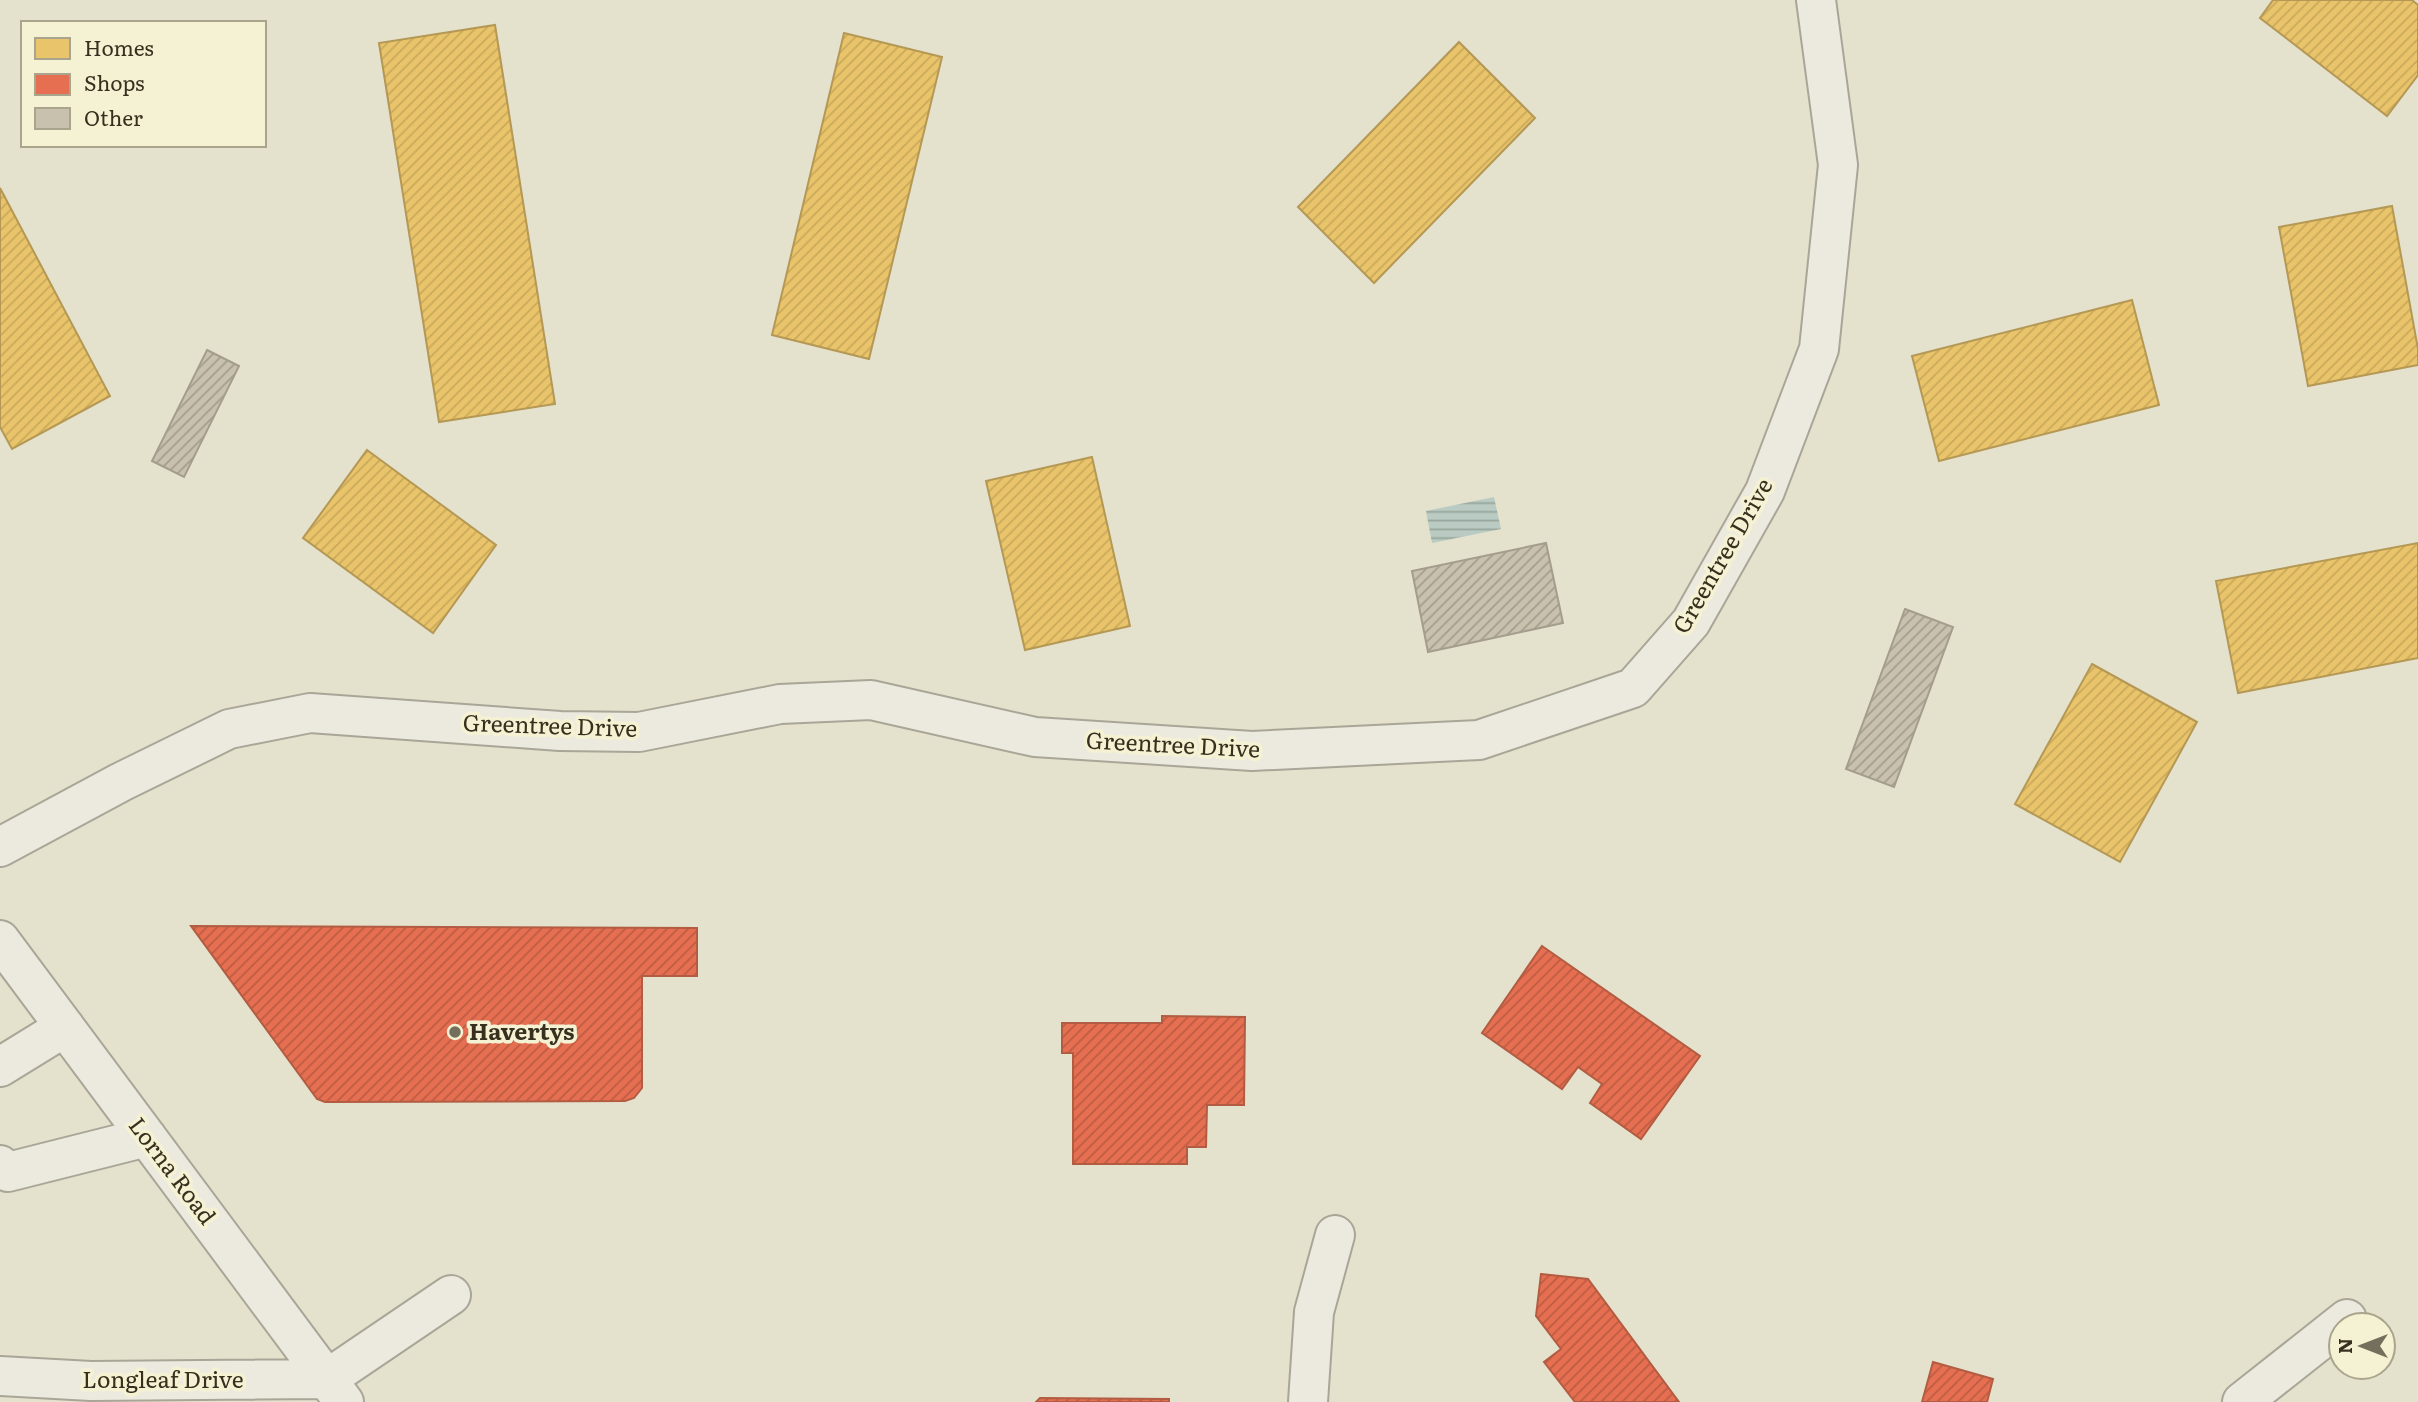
<svg xmlns="http://www.w3.org/2000/svg" width="2418" height="1402" viewBox="0 0 2418 1402" font-family="Literata,serif">
<style>
.water{fill:url(#water-rules)}
.homes{fill:url(#homes-hatch);stroke:#b49854;stroke-width:2}
.shops{fill:url(#shops-hatch);stroke:#b25c42;stroke-width:2}
.building{fill:url(#building-hatch);stroke:#a49d8d;stroke-width:2}
.lines{fill:none;stroke-linecap:round;stroke-linejoin:round}
.minor-casing{stroke:#a9a697;stroke-width:42}
.minor{stroke:#eceadf;stroke-width:38}
.poi-dot{fill:#746e5c;stroke:#f5f2d4;stroke-width:2.5}
.labels{text-anchor:middle;stroke-width:7;stroke-linejoin:round;paint-order:stroke}
.street-label{font-size:23px;fill:#38301f;stroke:#f5f2d4}
.poi-label{font-size:23px;font-weight:bold;fill:#38301f;stroke:#f5f2d4;text-anchor:start}
</style>
<defs>
<pattern id="water-rules" width="6" height="5" patternUnits="userSpaceOnUse" patternTransform="scale(1.75)"><rect width="6" height="5" fill="#b9cbc2"/><path d="M0 2.5h6" fill="none" stroke="#97a59d"/></pattern>
<pattern id="homes-hatch" width="6" height="6" patternUnits="userSpaceOnUse" patternTransform="scale(1.75)"><rect width="6" height="6" fill="#e9c46a"/><path d="M-1 1l2-2M0 6l6-6M5 7l2-2" fill="none" stroke="#c9a95b"/></pattern>
<pattern id="shops-hatch" width="6" height="6" patternUnits="userSpaceOnUse" patternTransform="scale(1.75)"><rect width="6" height="6" fill="#e76f51"/><path d="M-1 1l2-2M0 6l6-6M5 7l2-2" fill="none" stroke="#bc5c43"/></pattern>
<pattern id="building-hatch" width="6" height="6" patternUnits="userSpaceOnUse" patternTransform="scale(1.75)"><rect width="6" height="6" fill="#c8c1ae"/><path d="M-1 1l2-2M0 6l6-6M5 7l2-2" fill="none" stroke="#a39d8d"/></pattern>
</defs>
<rect width="100%" height="100%" fill="#e4e1cd"/>
<path class="water" d="M1494 497 1501 529 1432 543 1426 511Z"/>
<path class="homes" d="M2273 0H2412L2418 5V75L2387 116 2260 18Z
M495 25 555 404 439 422 379 43Z
M844 33 942 57 869 359 772 335Z
M1459 42 1535 118 1374 283 1298 207Z
M0 188 110 396 12 449 0 427Z
M2392 206 2418 349V365L2308 386 2279 227Z
M2132 300 2159 405 1939 461 1912 356Z
M367 450 496 545 433 633 303 538Z
M1092 457 1130 626 1025 650 986 481Z
M2418 543V658L2238 693 2216 581Z
M2092 664 2197 722 2120 862 2015 804Z"/>
<path class="shops" d="M191 926 697 928V976H642V1088L634 1098 625 1101 325 1102 317 1099Z
M1542 946 1700 1056 1641 1139 1590 1103 1602 1084 1578 1067 1562 1089 1482 1033Z
M1162 1016 1245 1017 1244 1105H1207L1206 1147H1187V1164H1073V1053H1062V1023H1162Z
M1541 1274 1588 1279 1679 1402H1575L1544 1362 1561 1349 1536 1316Z
M1933 1362 1993 1379 1987 1402H1922Z
M1040 1398 1169 1399V1402H1036Z"/>
<path class="building" d="M207 350 239 366 184 477 152 461Z
M1546 543 1563 623 1428 652 1412 571Z
M1905 609 1953 627 1894 787 1846 769Z"/>
<g class="lines">
<defs>
<path id="minor" d="M0 847 121 782 229 729 310 713 560 731 639 732 780 704 871 700 1035 737 1252 751 1479 740 1633 688 1691 622 1765 491 1819 349 1838 165 1816 0
M0 940 344 1402
M0 1067 65 1027
M0 1165 8 1172 147 1137
M0 1376 91 1381 327 1379 451 1295
M1308 1402 1314 1312 1335 1235
M2242 1402 2347 1319"/>
</defs>
<use href="#minor" class="minor-casing"/>
<use href="#minor" class="minor"/>
</g>
<circle class="poi-dot" cx="455" cy="1032" r="7"/>
<g class="labels">
<g class="street-label">
<text transform="translate(1723 556) rotate(-60)" y="8">Greentree Drive</text>
<text transform="translate(550 726) rotate(2)" y="8">Greentree Drive</text>
<text transform="translate(1173 745) rotate(3)" y="8">Greentree Drive</text>
<text transform="translate(172 1171) rotate(53)" y="8">Lorna Road</text>
<text x="163" y="1388">Longleaf Drive</text>
</g>
<g class="poi-label">
<text x="469" y="1040">Havertys</text>
</g>
</g>
<rect x="21" y="21" width="245" height="126" fill="#f5f2d4" stroke="#a9a48c" stroke-width="2"/>
<rect x="35" y="38" width="35" height="21" fill="#e9c46a" stroke="#a9a48c" stroke-width="2"/>
<text x="84" y="56" font-size="21" fill="#38301f">Homes</text>
<rect x="35" y="74" width="35" height="21" fill="#e76f51" stroke="#a9a48c" stroke-width="2"/>
<text x="84" y="91" font-size="21" fill="#38301f">Shops</text>
<rect x="35" y="108" width="35" height="21" fill="#c8c1ae" stroke="#a9a48c" stroke-width="2"/>
<text x="84" y="126" font-size="21" fill="#38301f">Other</text>
<g transform="translate(2362 1346) rotate(270)"><circle r="33" fill="#f5f2d4" stroke="#a9a48c" stroke-width="2"/>
<path d="M0-5L12 26L0 18L-12 26Z" fill="#746e5c"/>
<text y="-10" font-size="19" font-weight="bold" text-anchor="middle" fill="#38301f">N</text>
</g>
</svg>
